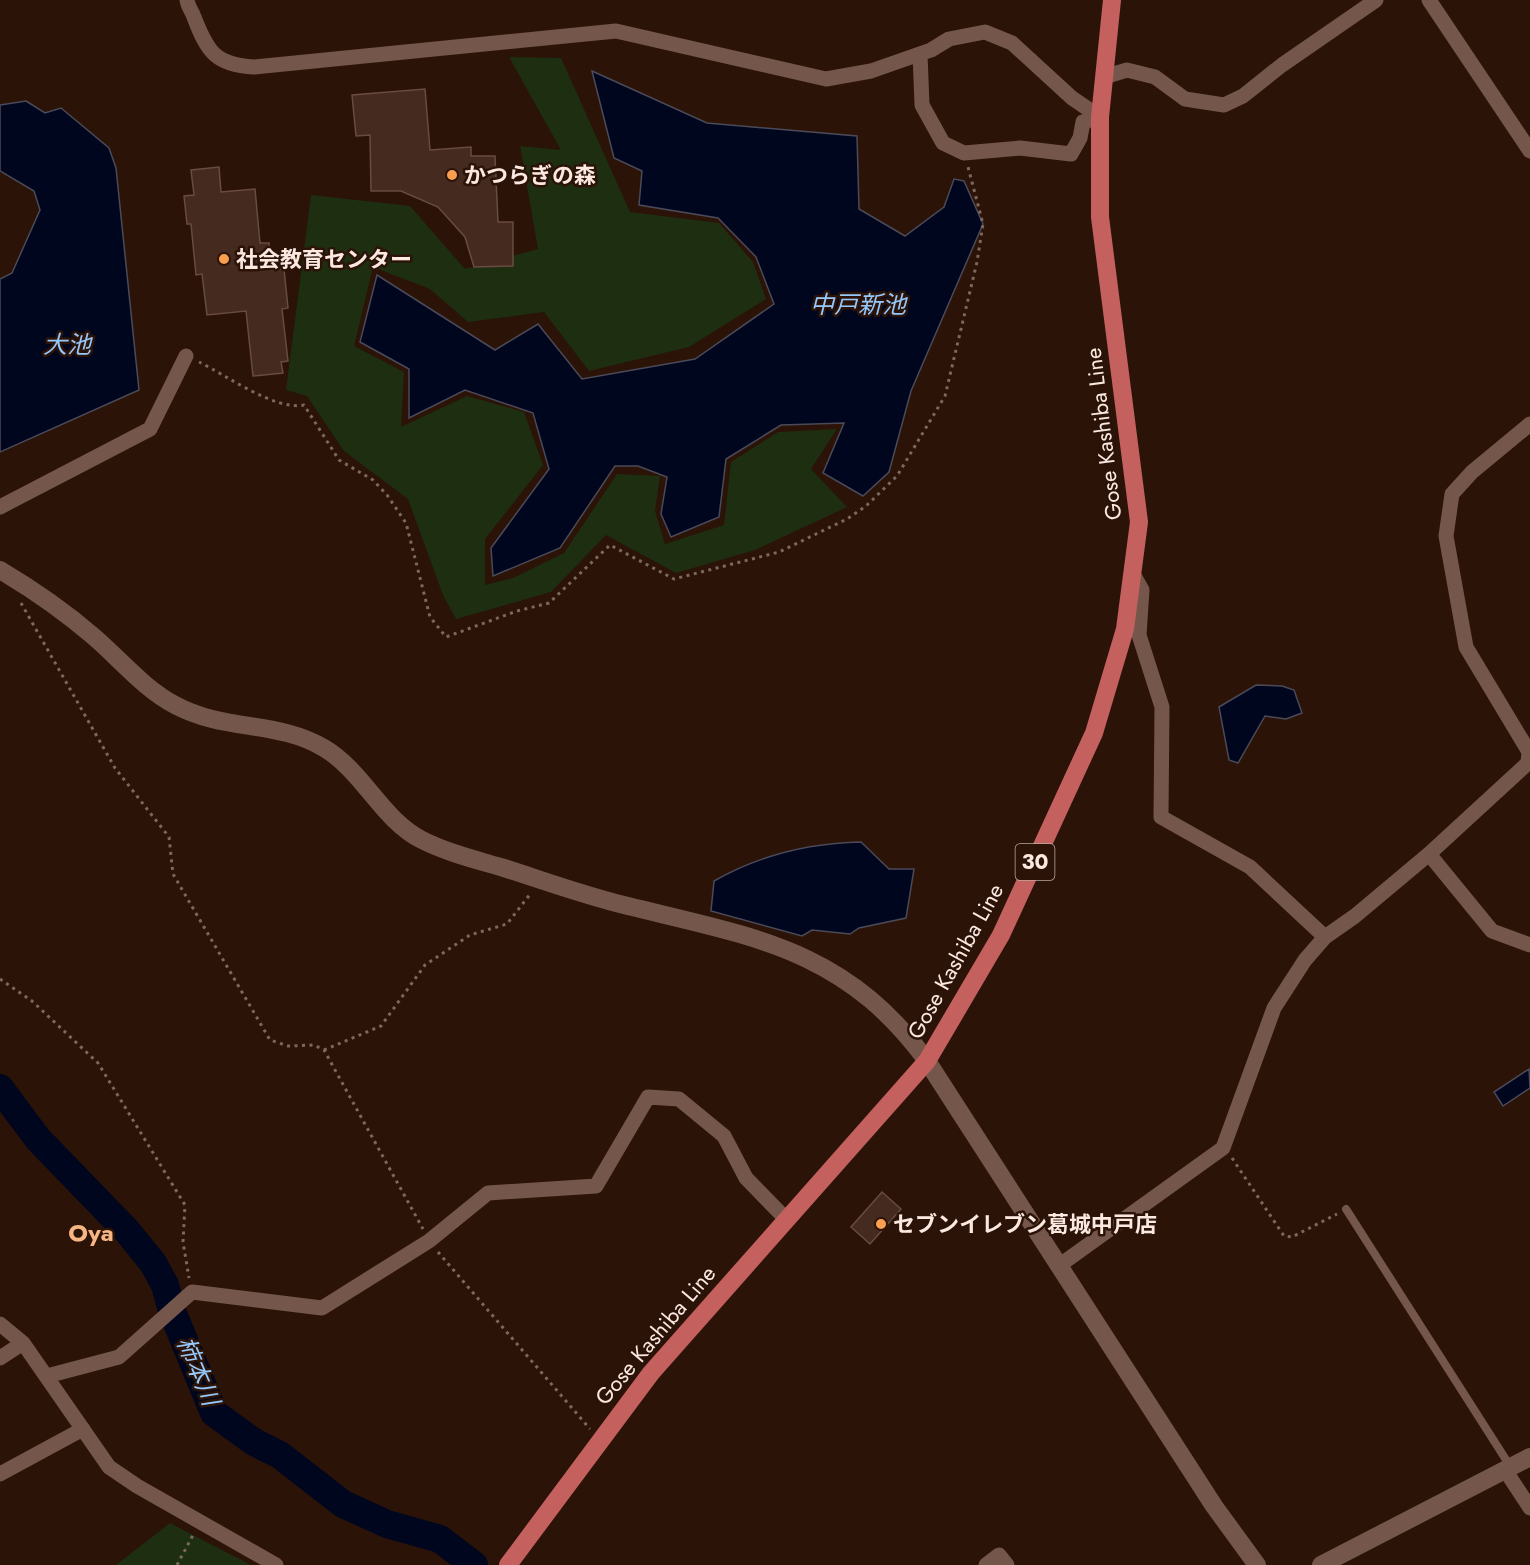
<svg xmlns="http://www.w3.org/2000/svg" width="1530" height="1565" viewBox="0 0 1530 1565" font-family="Jost,'Noto Sans JP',sans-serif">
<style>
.green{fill:#1d2e11}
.water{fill:#00061e;stroke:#4b4a58;stroke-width:1.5}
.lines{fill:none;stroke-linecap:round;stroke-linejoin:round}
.river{stroke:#00061e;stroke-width:28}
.building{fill:#452a1f;stroke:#694c3f;stroke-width:1.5}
.path{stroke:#7d685e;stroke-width:3;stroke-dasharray:3 4.5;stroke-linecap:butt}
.service{stroke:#74564a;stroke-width:8}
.minor{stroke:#74564a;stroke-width:15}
.tertiary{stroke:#74564a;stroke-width:18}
.primary{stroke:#c4605d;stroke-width:18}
.poi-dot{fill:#fa9f4f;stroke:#2b1308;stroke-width:2}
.labels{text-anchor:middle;stroke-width:5;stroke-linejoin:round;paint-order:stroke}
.shield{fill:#2b1308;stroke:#bda9a0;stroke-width:1.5}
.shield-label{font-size:21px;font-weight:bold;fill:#fbe9e1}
.poi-label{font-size:22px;font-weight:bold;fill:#fbe9e1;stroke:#2b1308;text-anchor:start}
.street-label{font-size:22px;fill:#fbe9e1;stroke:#2b1308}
.water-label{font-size:24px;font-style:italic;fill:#95c8fc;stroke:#2b1308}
.neighbourhood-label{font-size:24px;font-weight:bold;fill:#f6b583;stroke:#2b1308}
</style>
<rect width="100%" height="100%" fill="#2b1308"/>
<path class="green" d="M509 57 561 58 630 212 719 223 753 262 766 299 689 347 589 371 544 312 468 322 430 289 373 267 354 346 404 372 401 427 467 396 524 412 543 465 485 539V585L513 578 564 553 617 474 660 476 655 511 665 544 724 525 731 462 778 432 837 429 811 469 847 507 755 550 676 573 606 535 551 592 456 619 443 595 408 499 344 451 307 396 286 390 311 195 410 206 465 269 538 249 520 146 561 150Z
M170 1523 251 1565H116Z"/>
<path class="water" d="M592 71 707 123 857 136 859 209 905 236 944 207 954 179 964 181 983 224 911 391 889 472 863 496 823 473 844 423 781 425 726 459 719 517 671 537 661 514 667 477 638 466H615L560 548 493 576 491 548 549 469 533 413 465 390 409 418V369L360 342 377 275 495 350 538 324 582 379 695 359 774 304 756 257 718 218 639 205 642 171 614 158Z
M26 101 45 113 61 108 109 148 116 168 139 390 0 452V279L12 273 40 210 34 191 0 171V105Z
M1256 685 1282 686 1294 690 1302 713 1286 719 1265 716 1238 763 1229 760 1219 707Z
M861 842 889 869H914L906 918 859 928 850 934 812 930 802 936 711 911 714 881C760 855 808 843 861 842Z
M1529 1069 1530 1088 1503 1106 1494 1092Z"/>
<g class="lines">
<path class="river" d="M0 1088 38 1139 127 1231 153 1263 165 1285 172 1311 214 1413 254 1442 280 1455 343 1504 387 1524 440 1539 474 1565"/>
</g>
<path class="building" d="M425 89 430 150 471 147V156H495L498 222H513V266L474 267 465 237 438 207 401 191H371L370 135 356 136 352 95Z
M219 167 221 192 255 189 260 243H269L271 270 284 269 288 308 282 309 288 361 281 362 283 373 253 376 246 311 207 315 202 274 196 275 191 224H187L184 196 194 195 191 170Z
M882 1192 901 1209 870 1244 851 1227Z"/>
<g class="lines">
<path class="path" d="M199 362C226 375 275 411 304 405L339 460 373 480 387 495 406 523 430 617 446 637 517 611 549 603 610 545 674 579 779 552 847 519 866 506 897 476 945 396 977 262 983 224 968 167
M21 603 115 768 169 837 173 874 270 1040 288 1046 314 1045 324 1050 423 1229
M0 979 32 1001 98 1063 185 1205 183 1242 189 1278
M324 1050 381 1026 425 965 470 935 507 924 531 893
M1232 1158 1284 1236 1292 1237 1337 1214
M438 1252 590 1429
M177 1565 193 1535"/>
<path class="service" d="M1346 1209 1510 1466"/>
<path class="minor" d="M187 0C188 7 192 11 194 17 207 51 215 65 254 67L616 31 826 79 871 71 931 50 949 39 985 32 1012 43 1072 98 1100 117
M1429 0 1530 151
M920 54 922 105 943 143 964 153 1020 148 1071 154 1080 138 1083 122 1100 117
M1104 77 1127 70 1155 77 1185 99 1224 105 1243 96 1282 65 1376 0
M0 507 150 429 186 356
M1133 574 1142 590 1139 635 1162 707 1161 817 1250 867 1325 937
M1429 854 1492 931 1530 945
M1060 1265 1223 1148 1274 1008 1305 960 1325 937 1355 916 1429 854 1528 763 1529 752 1466 647 1446 536 1452 494 1472 472 1530 424
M0 1324 23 1343 109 1467 137 1486 276 1565
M0 1358 23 1343
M47 1376 119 1357 192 1292 322 1308 429 1241 488 1193 596 1186 648 1097 679 1099 724 1136 746 1178 787 1220
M1505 1470 1530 1508
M0 1474 83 1429
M986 1565 999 1555 1007 1565"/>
<path class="tertiary" d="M0 570C32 589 64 611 93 636 120 659 143 688 175 705 225 732 277 720 324 748 364 772 381 819 422 840 448 853 477 860 504 868 545 881 586 896 628 906 754 937 845 949 927 1061L1214 1506 1257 1565
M1321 1565 1530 1457"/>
<path class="primary" d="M508 1565 651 1373 927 1061 1001 935 1094 733 1125 629 1139 522 1100 217V117L1112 0"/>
</g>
<g class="poi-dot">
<circle cx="452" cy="175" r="6"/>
<circle cx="224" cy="259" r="6"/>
<circle cx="881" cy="1224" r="6"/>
</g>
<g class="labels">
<rect class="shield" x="1015.5" y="844" width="39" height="36" rx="4.5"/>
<g class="shield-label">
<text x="1035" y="869">30</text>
</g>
<g class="poi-label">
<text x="464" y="183">かつらぎの森</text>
<text x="236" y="267">社会教育センター</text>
<text x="893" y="1232">セブンイレブン葛城中戸店</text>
</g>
<g class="street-label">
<text transform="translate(1103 434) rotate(-97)" y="8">Gose Kashiba Line</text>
<text transform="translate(955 961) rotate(-61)" y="8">Gose Kashiba Line</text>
<text transform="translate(655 1335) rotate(-50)" y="8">Gose Kashiba Line</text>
</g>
<g class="water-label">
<text x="858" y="313">中戸新池</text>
<text x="67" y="353">大池</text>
<text transform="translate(198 1371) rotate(67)" y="8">柿本川</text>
</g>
<g class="neighbourhood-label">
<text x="91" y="1241">Oya</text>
</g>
</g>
</svg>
